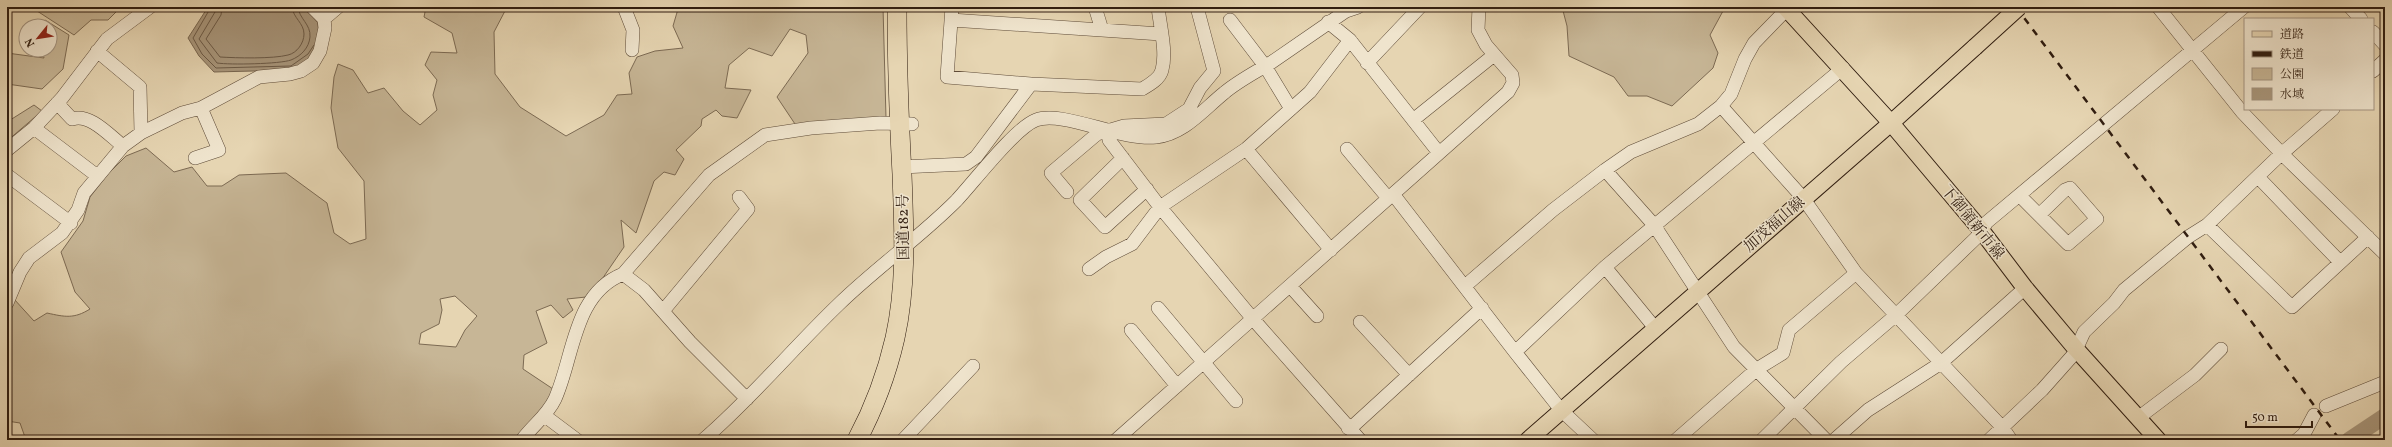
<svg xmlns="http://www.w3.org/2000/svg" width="2392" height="447" viewBox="0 0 2392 447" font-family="Vollkorn,'Noto Serif JP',serif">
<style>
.green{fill:#c7b696;stroke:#7c6a53;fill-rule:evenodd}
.water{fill:#a8967b;stroke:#786650}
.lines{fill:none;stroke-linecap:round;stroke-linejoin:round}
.shore{stroke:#6c5a46;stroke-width:1}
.river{stroke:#a8967b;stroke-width:16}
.minor-casing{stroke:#5e4b38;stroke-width:14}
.major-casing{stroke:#301d10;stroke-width:18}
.highway-casing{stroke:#301d10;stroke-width:20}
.minor{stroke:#efe4cd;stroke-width:13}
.major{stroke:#e6d5b2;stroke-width:16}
.highway{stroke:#e6d5b2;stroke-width:19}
.rail{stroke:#301d10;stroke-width:2.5;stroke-dasharray:7 7;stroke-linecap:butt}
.major-bridge-casing{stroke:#301d10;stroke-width:18;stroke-linecap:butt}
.major-bridge{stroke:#e6d5b2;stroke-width:16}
.labels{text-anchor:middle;stroke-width:3;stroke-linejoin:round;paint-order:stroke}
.street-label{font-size:15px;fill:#301d10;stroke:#efe4cd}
</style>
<rect width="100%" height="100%" fill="#e6d5b2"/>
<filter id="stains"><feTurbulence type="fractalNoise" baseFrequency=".005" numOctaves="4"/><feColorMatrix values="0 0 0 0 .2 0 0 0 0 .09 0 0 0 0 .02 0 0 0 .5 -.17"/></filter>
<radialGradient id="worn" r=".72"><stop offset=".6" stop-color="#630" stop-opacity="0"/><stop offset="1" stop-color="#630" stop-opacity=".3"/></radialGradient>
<path class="green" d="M12 7H121L108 20H91L74 35 34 9Z
M426 7H503L506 9 494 32 495 74 520 107 566 136 604 115 617 95 632 94 629 73 637 57 655 51 683 48 673 26 678 9 682 7H883L886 118 799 130 777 97 808 53 806 35 790 29 772 56 749 48 729 65 725 88 751 90 737 118 722 116 716 110 702 119 701 126 676 150 684 159 675 175 664 172 654 181 636 233 621 220 624 247 598 285 586 297 567 299 573 310 563 318 551 305 536 311 547 343 524 355 523 369 553 389 541 417 521 440H26L20 423 7 421V313L14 299 34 321 47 313C65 317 74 319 90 309L75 292 61 252 83 221 90 197 108 174 126 156 146 148 174 172 192 167 207 186H222L239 175 286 173 327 203 334 233 350 244 366 239 364 181 338 148 331 108 334 77 338 64 353 70 368 93 384 88 403 111 420 125 437 110 433 95 437 80 425 65 431 52 457 53 452 33 424 17ZM455 296 477 316 465 330 456 347 419 344 421 333 439 324 442 310 440 299Z
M1562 7H1721L1723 11 1710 35 1718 53 1713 68 1672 106 1647 96H1628L1614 77 1569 56 1567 26Z
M45 20 69 35 63 69 42 89 7 84V53L44 58 42 50H50V26H42Z
M34 105 42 111 7 141V122Z"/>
<path class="water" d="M208 7H306L318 23 319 36 311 57 293 70 214 72 199 56 188 38Z"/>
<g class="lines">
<path class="shore" d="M211 7 193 38 202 54 216 68 291 66 308 54 314 45
M216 7 215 12 199 39 217 63C230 65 280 64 291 60 301 56 309 48 310 37 311 24 299 19 298 7
M222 7 221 15 206 39 220 57C236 58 273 59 288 55 297 53 304 43 304 34 304 23 293 18 292 7"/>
<path class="river" d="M2349 440 2385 416"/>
<defs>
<path id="minor" d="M624 7 633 30 632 50
M952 7 947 77 1031 84
M1095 7 1102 30
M2158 7 2242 112 2282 154 2385 254
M2350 7 2361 19
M324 19 338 7
M951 20 1161 34
M1230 20 1265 66 1291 109
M1328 22 1350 40 1439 153
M2373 32 2385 45
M97 51 140 87 141 133
M1367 63 1420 7
M2373 71 2385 60
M57 103 72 119C90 113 109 135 123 146
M1721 106 1803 198 1856 273 2002 427 2011 440
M1413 120 1494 55
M34 128 96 175
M1108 132 1109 140 1160 207 1253 319 1360 440
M1246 149 1331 250
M1347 149 1388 198
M7 150 34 128 62 98 107 39 150 7
M195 158 219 150 201 108
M1123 158 1080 200 1105 227 1147 189
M901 167 966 164 976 157 1031 84 1142 89C1149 85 1160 79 1162 70 1167 52 1160 26 1158 7
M1605 170 1654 225 1734 347 1826 440
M7 175 71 223
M2258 177 2340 262
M1067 192 1051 173 1097 134 1124 126 1166 124 1189 109 1200 88 1214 71 1198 11 1199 7
M1393 194 1515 352 1561 410 1593 440
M2020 196 2068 244 2097 219 2070 188 2065 190 2039 215
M2207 225 2292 307 2368 237
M1605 267 1655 328
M1089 269 1106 257 1132 244 1160 207 1246 149 1310 92 1350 40
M623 274 644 290 690 342 747 399
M1290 286 1317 316
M1465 286 1553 210 1605 170 1631 152 1698 124 1721 106 1731 94 1745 59 1754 43 1787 9
M7 303 20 272 29 258 62 233 78 210 84 193 123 146 141 133 182 113 201 108 259 77 290 74 301 71 313 63 320 51 325 28 324 19 312 7
M1158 308 1236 401
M663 311 748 209 739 197
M1360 322 1409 375
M1131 330 1177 386
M1515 352 1605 267 1843 68
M2326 406 2385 382
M545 416 577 440
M2138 418 2195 375 2221 349
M1348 428 1353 426 1482 308
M522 440C533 425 547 416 555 399 574 357 573 294 623 274L709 175 765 135 811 128 880 123 912 124
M703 440C752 398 793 348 839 304 876 268 919 238 956 201 973 183 1015 128 1036 120 1063 110 1121 141 1156 137 1184 134 1203 110 1224 93 1238 81 1256 72 1272 62 1297 45 1321 28 1346 11L1358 7
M903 440 973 366
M1116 440 1508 92 1513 83 1512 75 1486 45 1478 30 1479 7
M1676 440 1757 369 1783 353 1789 330 1856 273
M1762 440 1841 362 1896 315 1976 238 1987 222 2244 7
M1834 440 1868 410 1941 363 2025 288
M1989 440 2042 390 2074 354 2084 332 2114 303 2124 290 2188 237 2207 225 2279 156 2333 109
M2297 440 2304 434 2314 415"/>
<path id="major" d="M1785 7 1891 123 1981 230 2025 288 2076 349 2158 440
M1528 440 1891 123 1975 47"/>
<path id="highway" d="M857 440C874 408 887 373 895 338 907 284 904 229 902 174 899 118 897 63 897 7"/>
</defs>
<use href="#minor" class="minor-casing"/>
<use href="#major" class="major-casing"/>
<use href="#highway" class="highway-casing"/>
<use href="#minor" class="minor"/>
<use href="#major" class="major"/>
<use href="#highway" class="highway"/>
<path class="rail" d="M2016 7 2340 440"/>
<defs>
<path id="major-bridge" d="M1975 47 2019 7"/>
</defs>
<use href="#major-bridge" class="major-bridge-casing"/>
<use href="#major-bridge" class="major-bridge"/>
</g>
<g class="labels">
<g class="street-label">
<text transform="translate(1973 222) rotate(51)" y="5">下御領新市線</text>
<text transform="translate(1774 224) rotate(-41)" y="5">加茂福山線</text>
<text transform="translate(903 227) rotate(-91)" y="5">国道182号</text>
</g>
</g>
<rect width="2392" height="447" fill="none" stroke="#e6d5b2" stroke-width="24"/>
<rect x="8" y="8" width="2376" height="431" fill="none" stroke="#301d10" stroke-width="2"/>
<rect x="12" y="12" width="2368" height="423" fill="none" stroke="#301d10"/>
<rect x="2244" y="18" width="130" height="92" fill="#efe4cd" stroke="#a39481"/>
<rect x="2252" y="31" width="20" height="6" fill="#e6d5b2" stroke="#a39481"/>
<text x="2280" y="38" font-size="12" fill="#301d10">道路</text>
<rect x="2252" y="51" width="20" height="6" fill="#301d10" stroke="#a39481"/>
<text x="2280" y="58" font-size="12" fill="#301d10">鉄道</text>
<rect x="2252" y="68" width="20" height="12" fill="#c7b696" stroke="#a39481"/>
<text x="2280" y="78" font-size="12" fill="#301d10">公園</text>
<rect x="2252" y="88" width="20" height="12" fill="#a8967b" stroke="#a39481"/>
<text x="2280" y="98" font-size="12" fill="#301d10">水域</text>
<g transform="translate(38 38) rotate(240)"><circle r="19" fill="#efe4cd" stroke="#a39481"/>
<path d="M0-3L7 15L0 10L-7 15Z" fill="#8f2418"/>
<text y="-6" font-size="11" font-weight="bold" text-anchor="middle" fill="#301d10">N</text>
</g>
<path d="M2246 421v6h66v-6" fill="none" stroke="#301d10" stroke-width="2"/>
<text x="2252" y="421" font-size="12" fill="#301d10" stroke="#efe4cd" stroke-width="3" paint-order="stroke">50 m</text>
<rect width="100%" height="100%" filter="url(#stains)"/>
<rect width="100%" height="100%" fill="url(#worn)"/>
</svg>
